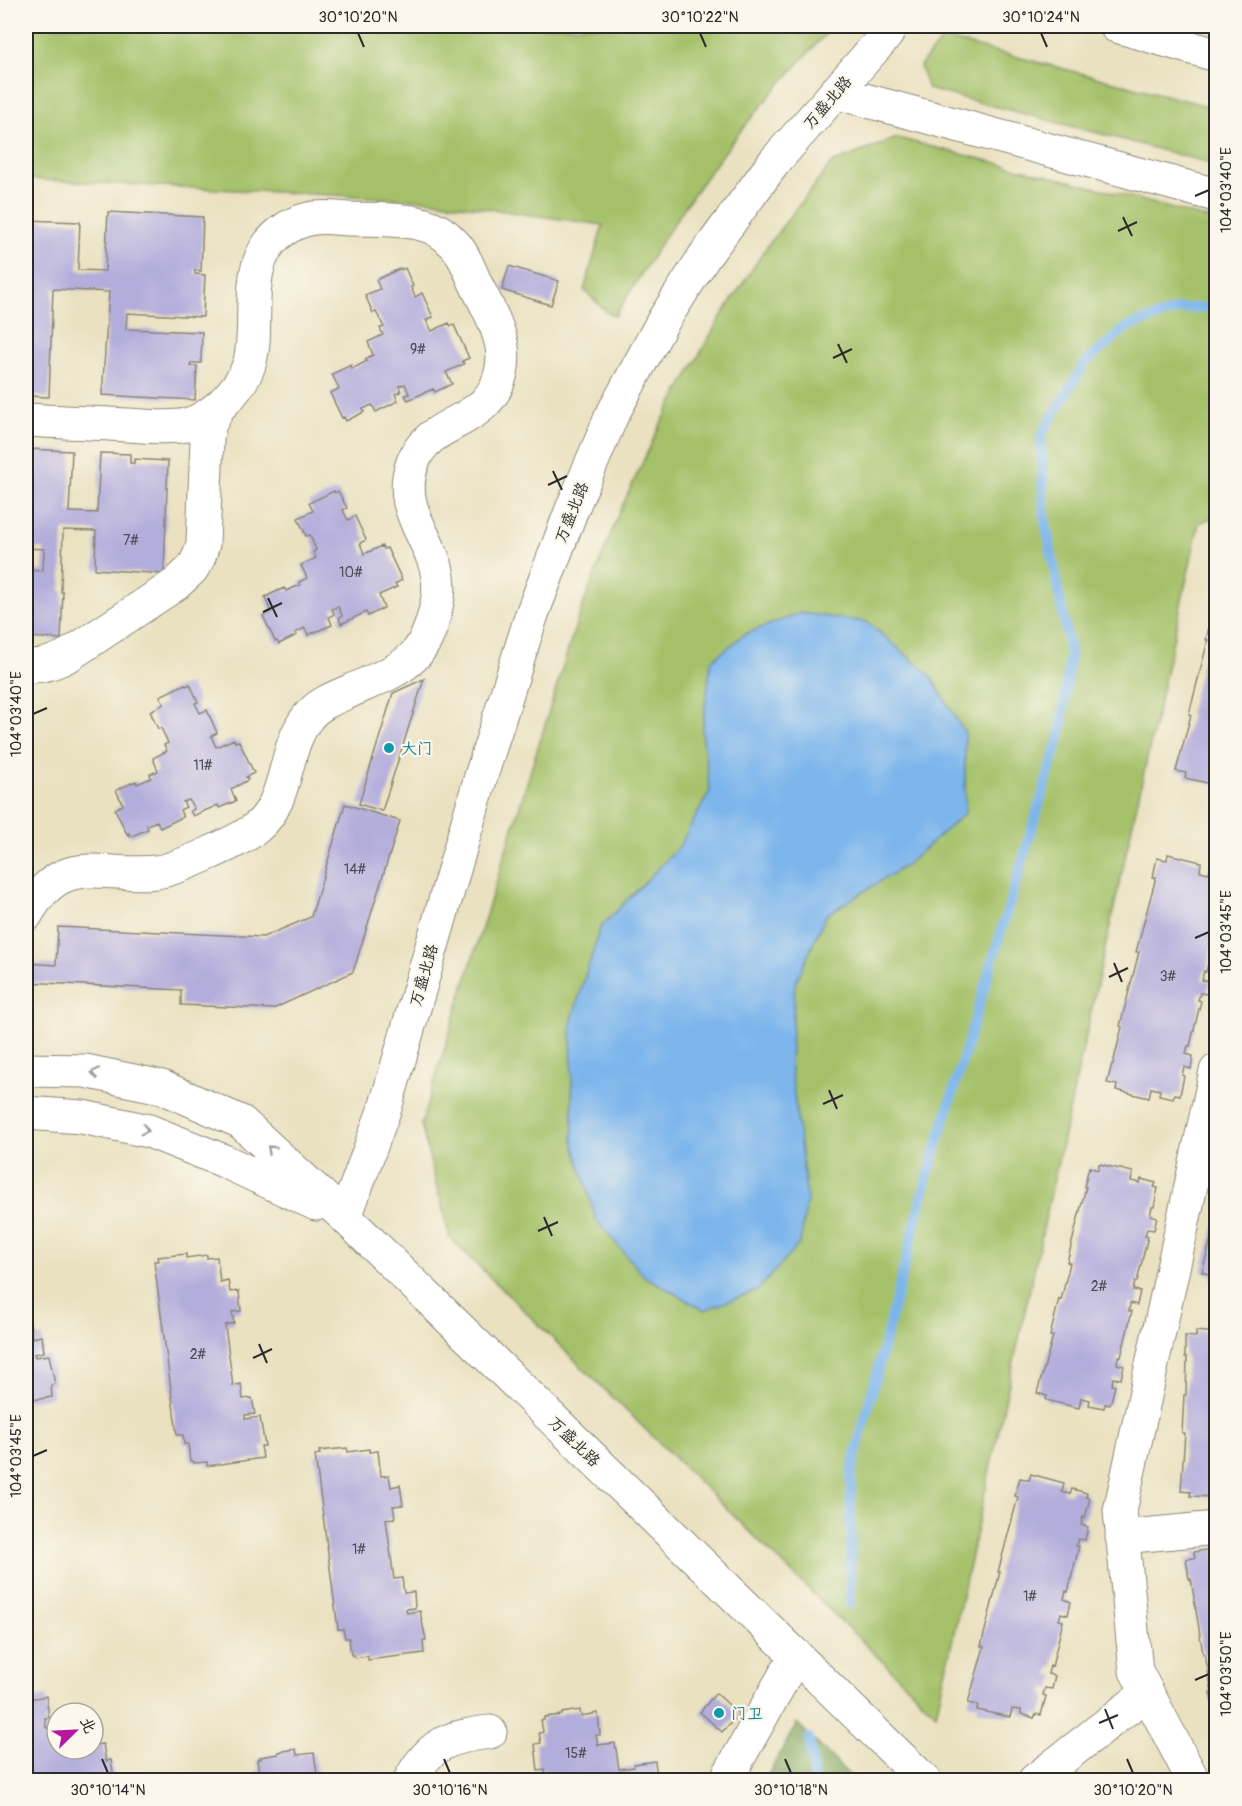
<svg xmlns="http://www.w3.org/2000/svg" width="1242" height="1806" viewBox="0 0 1242 1806" font-family="Pangolin,'LXGW WenKai TC',sans-serif">
<style>
.green{fill:#a4c169;stroke:#68764a;stroke-width:1.5}
.forest{fill:#83a75d;stroke:#576944;stroke-width:1.5}
.water{fill:#7bb5ec;stroke:#53708c;stroke-width:1.5}
.lines{fill:none;stroke-linecap:round;stroke-linejoin:round}
.stream{stroke:#7bb5ec;stroke-width:10}
.building{fill:#b3addb}
.minor-casing{stroke:#8a8676;stroke-width:35}
.minor{stroke:#fff;stroke-width:33}
.oneway{stroke:#a0a0a0}
.ticks{fill:none;stroke:#2b2b2b;stroke-width:2}
.culture-dot{fill:#0f9aa8;stroke:#fbf7ec;stroke-width:2}
.labels{text-anchor:middle;stroke-width:4.5;stroke-linejoin:round;paint-order:stroke}
.number-label{font-size:14px;fill:#4d4c57}
.street-label{font-size:16px;fill:#2b2b2b;stroke:#fbf7ec}
.culture-label{font-size:16px;fill:#0d838f;stroke:#fbf7ec;text-anchor:start}
.neatline{fill:none;stroke:#2b2b2b;stroke-width:2}
.ticks-label{font-size:15px;text-anchor:middle;fill:#2b2b2b}
</style>
<rect width="100%" height="100%" fill="#fbf7ec"/>
<filter id="ink" filterUnits="userSpaceOnUse"><feTurbulence type="fractalNoise" baseFrequency=".0167" numOctaves="2"/><feDisplacementMap in="SourceGraphic" scale="12" xChannelSelector="R" yChannelSelector="G"/><feConvolveMatrix kernelMatrix="1 2 1 2 8 2 1 2 1" color-interpolation-filters="sRGB"/></filter>
<filter id="wash" filterUnits="userSpaceOnUse"><feTurbulence type="fractalNoise" baseFrequency=".008" numOctaves="4" result="noise"/><feDisplacementMap in="SourceGraphic" scale="24" xChannelSelector="R" yChannelSelector="G"/><feGaussianBlur stdDeviation="1.35" result="paint"/><feColorMatrix in="noise" values="0 0 0 0 0 0 0 0 0 0 0 0 0 0 0 0 0 1.4 0 .05"/><feComposite in="paint" operator="in"/></filter>
<g filter="url(#wash)">
<rect width="100%" height="100%" fill="#eae1c0"/>
<path class="green" d="M26 26H833C796 66 759 106 726 150 685 203 650 260 615 316L608 313 584 290 603 225 426 200 26 179Z
M943 38 1216 108V165L1117 138 928 89 920 66Z
M897 138 1109 191 1216 221V516L1199 523 936 1714 450 1238 421 1125 577 621 618 515 661 423 719 320 768 245 832 163Z"/>
<path class="forest" d="M797 1723 854 1780H765Z"/>
<path class="water" d="M800 613 867 622 930 675 965 733V813L905 866 826 915 795 984 790 1062 807 1199 800 1243 757 1291 704 1310 644 1276 596 1220 573 1141 571 1023 600 928 679 847 710 791 702 732 711 661 745 634Z"/>
<g class="lines">
<path class="stream" d="M850 1604 851 1473 926 1182 1061 732 1070 653 1044 514 1041 435 1085 363 1127 327 1179 309 1216 307
M809 1738 814 1780"/>
</g>
<g id="blocks">
<path class="building" d="M108 212 203 217 201 271 195 270V274L205 275 203 317 127 313 126 329 202 332 201 363H191L190 366H197L195 400 102 395 109 292 53 289 49 397 26 396V301H33V288H26V220L80 222 78 270 105 271Z
M509 266 559 281 551 305 502 290Z
M401 268 402 270 405 268 413 286 411 287 415 297 422 293 433 317 426 320 432 331 449 323 451 326 454 325 469 358 462 361 464 364 446 372 452 384 435 392 433 389 408 400 405 395 409 394 405 384 399 386 401 392 395 394 398 401 376 412 372 405 363 409 364 412 346 421 344 417 342 418 330 393 339 389 332 374 351 365 352 369 367 361 365 359 373 355 368 342 383 335 380 328 384 327 376 312 373 313 365 295 380 289 376 280Z
M26 449 72 451 69 512 97 513 100 453 130 454V463H134V459L168 461 164 574 95 569 96 531 63 530 61 592H63L61 639 26 637V570L43 571 44 549 26 548Z
M334 491 335 493 338 491 347 508 343 510 348 520 355 516 366 540 360 543 364 554 382 546 384 549 387 548 402 580 395 584 397 587 379 595 384 608 368 616 366 612 341 624 339 618 342 616 338 606 332 609 334 614 329 617 332 625 308 635 305 628 295 633 297 635 279 644 277 641H275L263 616 271 612 265 597 284 588 286 591 300 585 299 582 307 578 301 565 316 558 313 552 316 550 310 535 306 536 298 518 313 511 309 503Z
M1215 602 1216 603V785L1185 778 1186 773 1176 771 1191 715 1189 714 1208 640H1206Z
M424 679 382 811 359 804 393 693Z
M185 684 186 686 190 684 198 702 195 703 200 713 207 710 217 733 211 736 216 747 234 739 235 742 239 741 254 773 246 777 248 780 231 789 236 801 219 808 218 805 193 816 190 811 194 809 189 800 183 802 186 807 180 810 183 817 160 828 157 821 147 825 148 829 130 837 129 833 127 834 115 809 123 805 116 790 136 781 137 784 151 778 150 774 158 771 153 758 167 751 164 745 168 743 161 728 158 729 150 711 164 704 160 696Z
M345 804 400 821 353 972 273 1009 181 1005V990L26 982V963L56 965 58 927 263 937 311 917Z
M1168 854 1201 862 1200 871 1209 873 1210 869 1216 871V919L1214 926H1216V930L1206 972 1204 971 1202 980 1210 981 1207 994 1200 993 1198 1000 1201 1001 1190 1046H1188L1186 1054 1193 1056 1191 1069 1184 1067 1182 1075 1184 1076 1180 1095 1175 1094 1173 1098 1159 1095 1160 1090 1151 1088 1149 1098 1116 1090 1117 1085 1107 1083 1112 1064H1113L1122 1027 1120 1026 1139 952H1136L1156 877H1153L1157 858 1167 860Z
M1099 1164 1133 1172 1131 1181 1140 1183 1141 1179 1156 1183 1154 1187 1158 1188 1154 1207H1152L1150 1215 1157 1217 1154 1230 1147 1229 1145 1236H1148L1137 1282H1135L1133 1290 1140 1291 1137 1305 1130 1303 1129 1311H1132L1121 1357 1118 1356 1117 1364 1124 1366 1121 1379 1113 1378 1112 1385 1115 1386 1110 1405 1105 1404 1104 1408 1089 1405 1090 1400 1081 1398 1079 1408 1046 1400 1047 1396 1037 1393 1053 1336H1050L1059 1299 1061 1300 1070 1263 1067 1262 1086 1187H1084L1089 1167 1098 1170Z
M1216 1221V1281L1211 1279 1212 1275 1202 1272Z
M26 1230H28L31 1250H26Z
M186 1254V1258L207 1255V1258L217 1257 220 1282 228 1280 230 1292 239 1291 241 1311 232 1312 234 1323 225 1325 233 1386 241 1384 243 1399 252 1398 255 1414 245 1415V1419L260 1417 265 1446H261L263 1458 207 1466V1462L194 1463 193 1461H190L188 1444H184L183 1435H177L154 1261H159L158 1257Z
M30 1323 32 1338 42 1336 44 1352 34 1354 35 1357 49 1355 55 1384 51 1385 52 1397 26 1401V1324Z
M1196 1331 1216 1333V1497L1190 1496 1191 1492 1181 1491 1185 1433H1182L1184 1395H1186L1187 1357H1185V1336L1196 1337Z
M347 1448 348 1452 369 1449V1452L378 1451 381 1476 389 1475 391 1487 400 1485 403 1505 393 1506 395 1518 386 1519 394 1579 402 1578 404 1593 414 1592 415 1608 406 1609 407 1613 420 1611 426 1640H423L424 1653 368 1660V1656L355 1658 354 1655H351L349 1638H345L343 1629H338L315 1455 320 1454 319 1451Z
M1031 1474 1064 1483 1062 1492 1070 1494 1072 1489 1087 1493 1086 1497 1090 1498 1085 1518 1083 1517 1081 1525 1088 1527 1085 1540 1078 1539 1076 1546H1079L1068 1592 1066 1591 1064 1599 1071 1602 1068 1615 1061 1613 1059 1620 1063 1621 1052 1667 1050 1666 1048 1674 1055 1676 1052 1689 1045 1688 1043 1695 1046 1696 1041 1715 1036 1714 1034 1718 1021 1714V1710L1012 1709 1010 1717 977 1710 978 1705 968 1703 984 1647 981 1646 1000 1572H998L1018 1497 1015 1496 1020 1478 1029 1480Z
M1216 1548V1711H1214L1210 1692H1212L1205 1654H1203L1191 1579H1189L1186 1559 1195 1558 1194 1552Z
M26 1693H28L29 1699 46 1696 49 1718H45L46 1728 57 1727V1749H67V1752L82 1749H93V1745L103 1744 106 1761 111 1760 114 1778H112V1780H26Z
M716 1693 739 1714 722 1732 700 1712Z
M580 1710 581 1716 598 1713 600 1735H596L598 1745 615 1743 619 1769 634 1767V1764L655 1761 657 1777H663V1780H546L545 1770 538 1771 535 1744 541 1743 539 1733 543 1732 541 1720H544V1717L562 1715V1713Z
M296 1749 297 1755 314 1753 317 1774 313 1775V1780H257L255 1772H259L257 1759H261L260 1757 278 1754V1752Z"/>
</g>
</g>
<g filter="url(#ink)">
<use href="#blocks" fill-opacity="0" stroke="#8a8676" stroke-width="1.5"/>
<g class="lines">
<defs>
<path id="minor" d="M1116 26 1216 55
M835 92 1216 195
M26 420C59 422 93 423 127 425 148 426 170 429 190 424 202 420 213 412 223 403 234 392 244 380 249 365 262 322 239 264 281 232 289 226 299 221 309 219 321 216 335 218 348 219 366 219 384 219 403 221 418 222 434 226 446 236 448 238 456 245 457 247 465 257 470 271 475 282 485 303 498 324 502 347 504 360 502 373 497 385 479 426 429 420 413 462 392 516 446 547 438 597 427 663 404 667 348 692 334 698 318 704 308 717 282 749 290 801 256 828 240 841 176 870 156 872 99 878 62 850 26 915
M26 666C42 667 57 662 72 653L176 584 192 569 199 557 203 544 207 439 209 426 218 408
M26 1070 85 1071 162 1087 241 1122 345 1217 924 1780
M26 1113 82 1117 149 1131 224 1161 316 1204
M345 1217 386 1105 482 773 531 617 572 509 612 415 663 321 704 257 775 161 887 34
M1122 1537 1216 1528
M410 1780C430 1743 449 1737 490 1732
M726 1780 796 1655
M1035 1780 1147 1693
M1193 1780 1136 1671 1120 1511 1216 1071"/>
</defs>
<use href="#minor" class="minor-casing"/>
<use href="#minor" class="minor"/>
</g>
<defs><path id="oneway-chevron" d="M-2-3.5L2.5 0L-2 3.5" fill="none" stroke-width="1.6" stroke-linecap="round" stroke-linejoin="round" transform="scale(1.5)"/></defs>
<g class="oneway">
<use href="#oneway-chevron" transform="translate(95 1073) rotate(-168)"/>
<use href="#oneway-chevron" transform="translate(145 1130) rotate(15)"/>
<use href="#oneway-chevron" transform="translate(271 1149) rotate(-137)"/>
</g>
</g>
<path class="ticks" d="M358 33 364 47M700 33 706 47M1041 33 1047 47M1195 196 1209 190M1123 217 1132 236M1118 231 1137 222M838 344 847 363M833 358 852 349M553 471 562 490M548 485 567 476M268 598 277 617M263 612 282 603M33 714 47 708M1195 938 1209 932M1114 963 1122 982M1109 977 1128 968M829 1090 837 1109M823 1104 843 1095M544 1217 552 1236M538 1231 558 1222M259 1344 267 1363M253 1358 272 1349M33 1456 47 1450M1195 1680 1209 1674M1105 1709 1113 1729M1099 1723 1118 1715M102 1759 108 1773M444 1759 450 1773M785 1759 791 1773M1127 1759 1133 1773"/>
<g class="culture-dot">
<circle cx="389" cy="748" r="6"/>
<circle cx="719" cy="1713" r="6"/>
</g>
<g class="labels">
<g class="number-label">
<text x="418" y="354">9#</text>
<text x="131" y="545">7#</text>
<text x="351" y="577">10#</text>
<text x="203" y="770">11#</text>
<text x="355" y="874">14#</text>
<text x="1168" y="981">3#</text>
<text x="1099" y="1291">2#</text>
<text x="198" y="1359">2#</text>
<text x="359" y="1554">1#</text>
<text x="1030" y="1601">1#</text>
<text x="576" y="1758">15#</text>
</g>
<g class="street-label">
<text transform="translate(827 102) rotate(-49)" y="6">万盛北路</text>
<text transform="translate(571 512) rotate(-68)" y="6">万盛北路</text>
<text transform="translate(423 975) rotate(-74)" y="6">万盛北路</text>
<text transform="translate(575 1441) rotate(44)" y="6">万盛北路</text>
</g>
<g class="culture-label">
<text x="401" y="754">大门</text>
<text x="731" y="1719">门卫</text>
</g>
</g>
<rect width="1242" height="1806" fill="none" stroke="#fbf7ec" stroke-width="66"/>
<g transform="translate(75 1731) rotate(66)"><circle r="28" fill="#fbf7ec" stroke="#a8a59f" stroke-width="1.5"/>
<path d="M0-4.5L10 22L0 15L-10 22Z" fill="#b5179e"/>
<text y="-9" font-size="16" font-weight="bold" text-anchor="middle" fill="#2b2b2b">北</text>
</g>
<rect x="33" y="33" width="1176" height="1740" class="neatline"/>
<g class="ticks-label">
<text x="358" y="22">30°10'20"N</text>
<text x="700" y="22">30°10'22"N</text>
<text x="1041" y="22">30°10'24"N</text>
<text transform="translate(1226 190) rotate(-90)" y="5">104°03'40"E</text>
<text transform="translate(16 714) rotate(-90)" y="5">104°03'40"E</text>
<text transform="translate(1226 932) rotate(-90)" y="5">104°03'45"E</text>
<text transform="translate(16 1456) rotate(-90)" y="5">104°03'45"E</text>
<text transform="translate(1226 1674) rotate(-90)" y="5">104°03'50"E</text>
<text x="108" y="1795">30°10'14"N</text>
<text x="450" y="1795">30°10'16"N</text>
<text x="791" y="1795">30°10'18"N</text>
<text x="1133" y="1795">30°10'20"N</text>
</g>
</svg>
